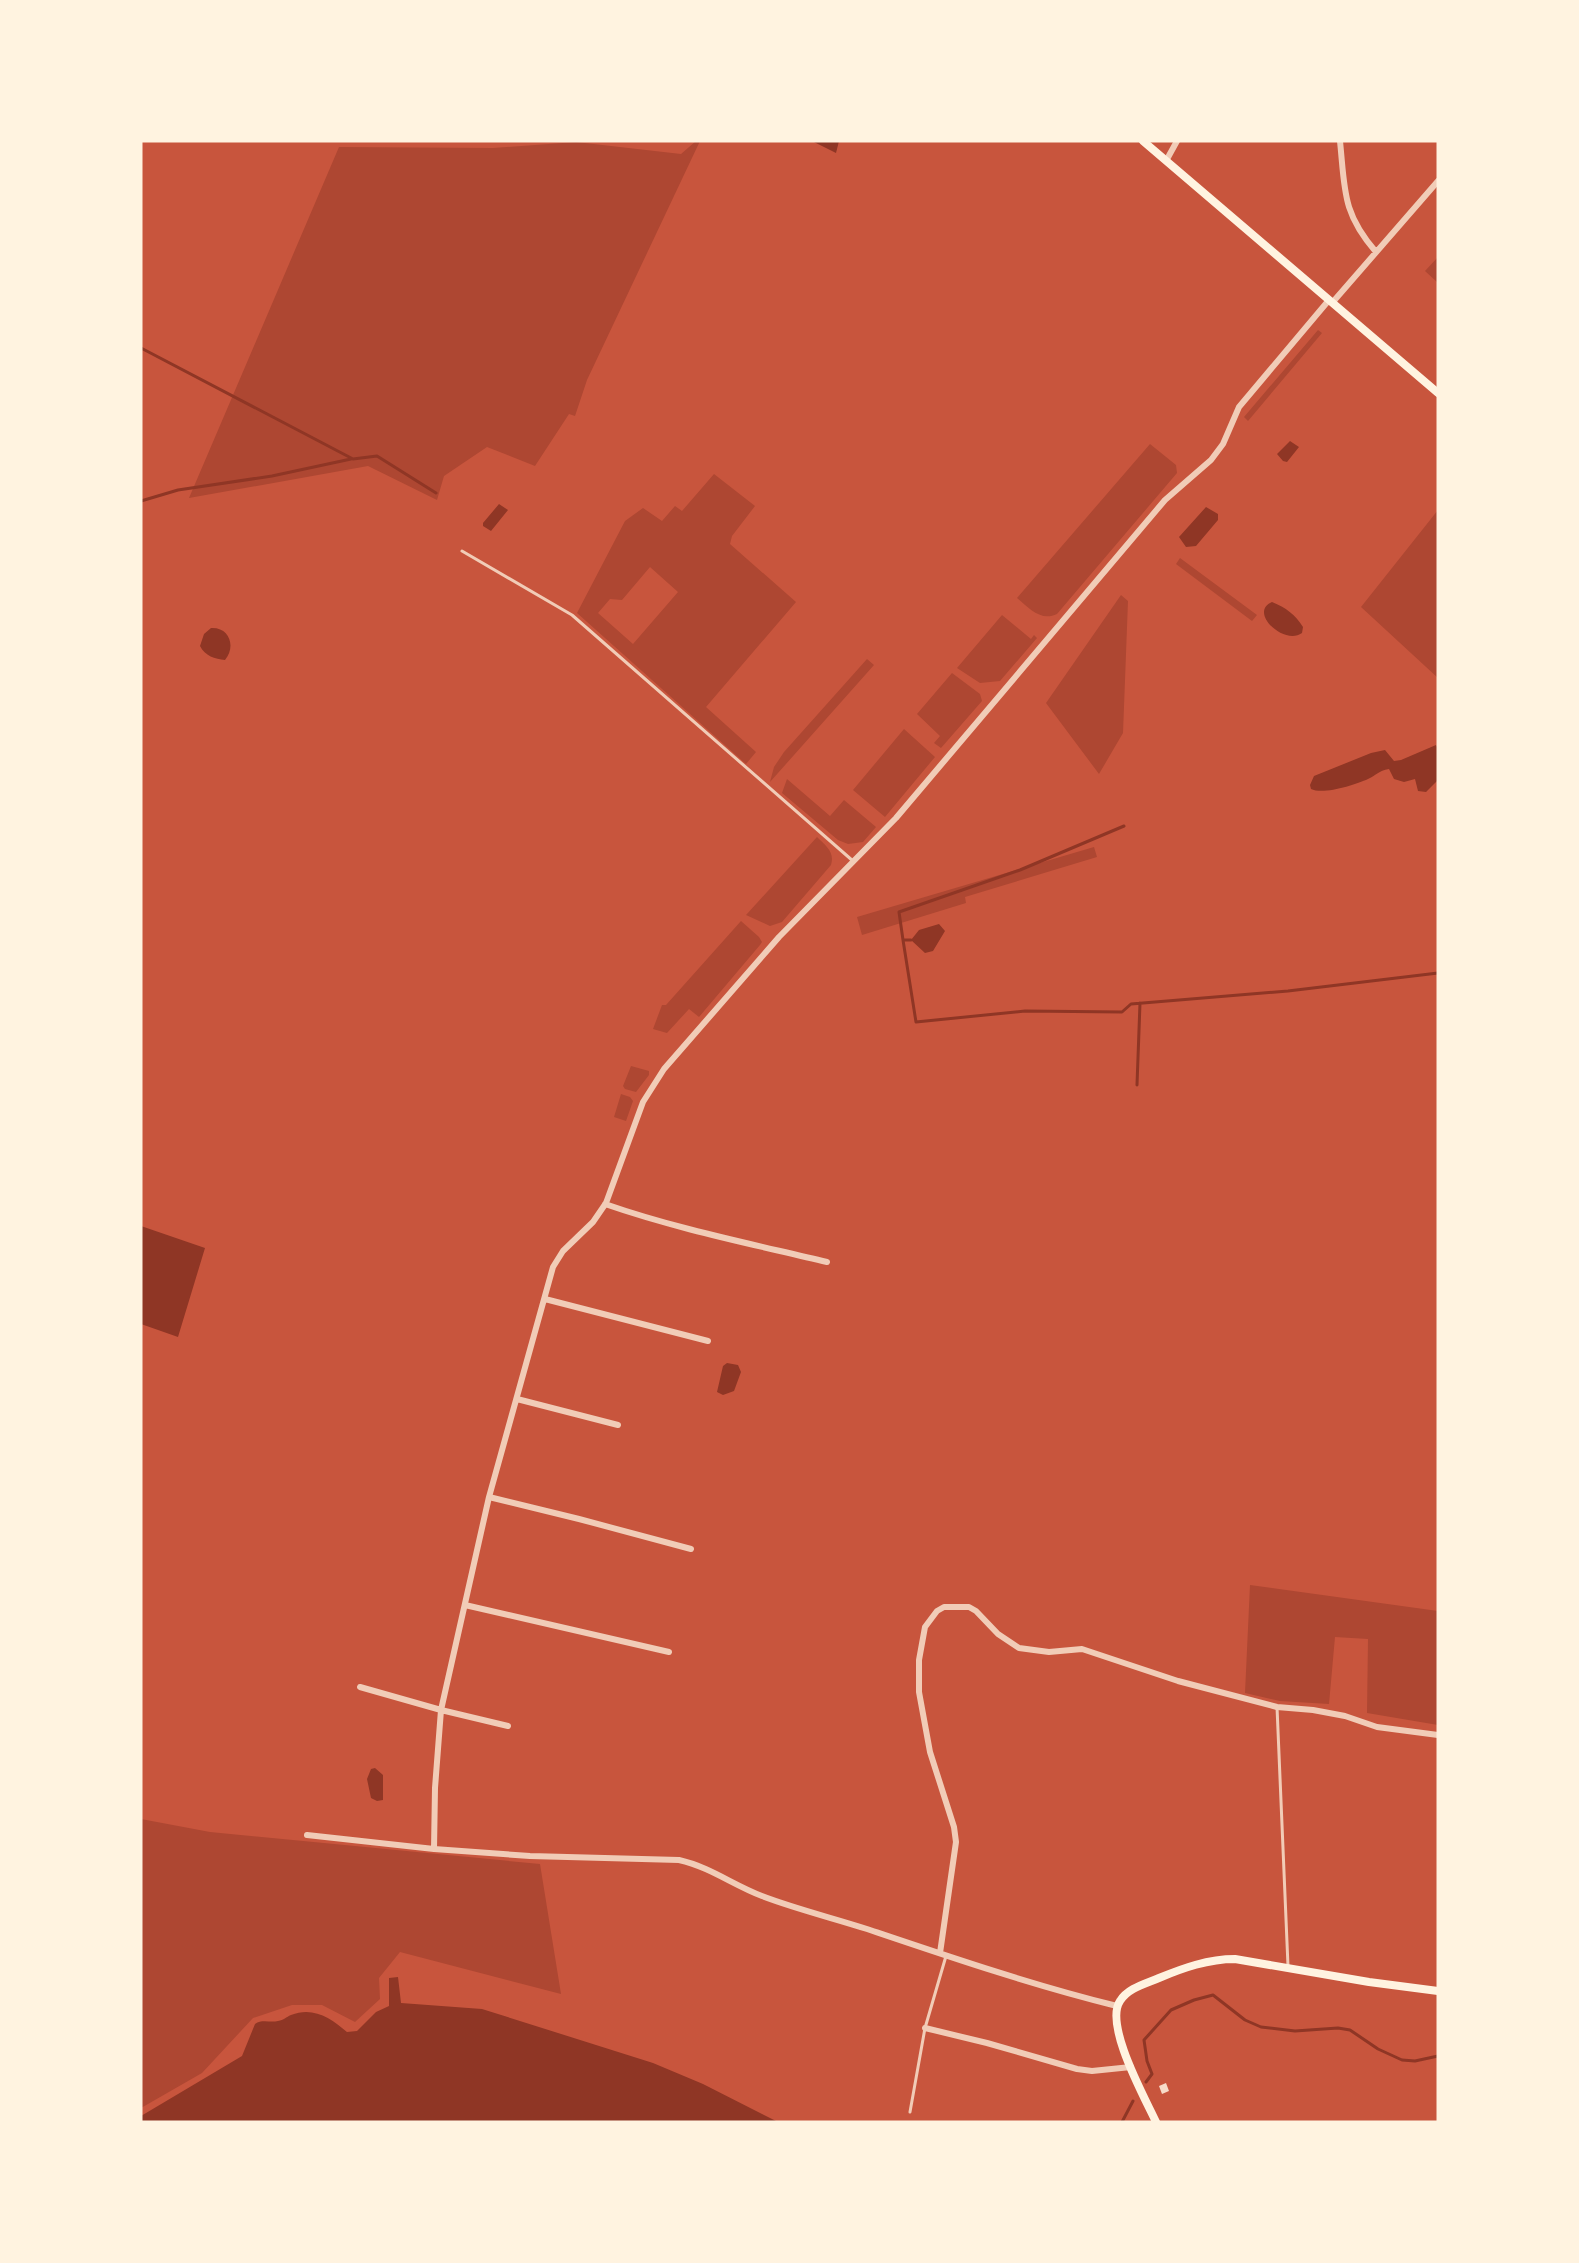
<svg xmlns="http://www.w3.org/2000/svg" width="1579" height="2263" viewBox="0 0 1579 2263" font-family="Montserrat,sans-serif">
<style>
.green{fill:#ae4732;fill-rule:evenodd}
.water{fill:#8f3625}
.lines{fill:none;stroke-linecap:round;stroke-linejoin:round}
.stream{stroke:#8f3625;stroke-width:3}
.building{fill:#f7dbc8}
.service{stroke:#f1ccb7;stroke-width:3}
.minor{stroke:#f1ccb7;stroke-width:6}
.secondary{stroke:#fff3e0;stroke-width:8}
</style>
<rect width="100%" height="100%" fill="#c8553d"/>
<path class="green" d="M696 141H700L587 380 575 416 569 414 535 466 487 447 444 476 437 500 368 466 189 498 339 147 493 148 576 142 681 154Z
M1438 257V281L1437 282 1425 271Z
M1318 330 1322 333 1248 421 1244 417Z
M1150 444 1176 465 1177 473 1057 614C1041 622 1029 608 1017 598Z
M714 474 755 506 732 536 730 544 796 602 706 707 756 752 746 764 577 613 625 521 643 508 662 521 675 506 682 511ZM650 567 678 592 633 644 598 613 610 599 622 600Z
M1438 510V678L1361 607Z
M1180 558 1257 615 1252 621 1176 564Z
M1121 595 1128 601 1123 733 1099 774 1046 703Z
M1002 615 1031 639 1034 635 1037 638 1000 681 980 683 957 668Z
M867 659 874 665 770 782 774 767 784 752Z
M952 673 980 694 982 701 941 748 934 743 940 736 917 714Z
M904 729 935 757 885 817 853 790Z
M787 779 830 816 844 800 876 827 863 842 848 844 838 840 782 793Z
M817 837C826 846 835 852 831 865L782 922 770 926 746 915Z
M1094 847 1097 857 965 897 966 903 862 935 857 917Z
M741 921 759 937 762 942 760 945 699 1017 689 1009 667 1033 653 1029 662 1005H666Z
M631 1066 649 1071V1075L636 1092 625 1089 623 1086Z
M621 1094 630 1097 633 1101 626 1121 614 1117Z
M1250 1585 1438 1611V1725L1367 1713 1368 1639 1335 1637 1329 1704 1280 1701 1245 1693Z
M141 1819 210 1832 540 1864 561 1994 400 1952 379 1978 380 1999 355 2022 322 2005H292L253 2018 202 2073 141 2108Z"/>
<path class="water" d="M812 141H839L836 153Z
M1290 441 1299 447 1287 462 1283 461 1277 454Z
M499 504 508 510 491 531 483 526V523Z
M1206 507 1218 514V520L1196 546 1186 547 1179 537Z
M1272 602C1286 608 1295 614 1303 627L1302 633C1284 646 1248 612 1272 602Z
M211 628C230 627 236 647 225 660 215 659 205 656 200 646L204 634Z
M1436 745 1438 749V780L1426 792 1418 791 1415 779 1404 782 1394 779 1389 769C1378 771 1377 775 1368 779 1355 785 1323 795 1311 789L1310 785 1314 776 1371 753 1385 750 1394 761 1401 760Z
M939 924 945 931 933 951 925 953 911 940 919 930Z
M141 1226 205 1248 178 1337 141 1324Z
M727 1363 738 1365 741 1372 734 1391 723 1395 717 1392 723 1366Z
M375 1768 383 1775V1800L377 1801 371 1798 367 1779 371 1769Z
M398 1977 401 2003 482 2009 653 2063 703 2084 778 2122H141V2116L242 2056 255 2024C262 2019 270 2023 278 2021 284 2020 286 2017 291 2015 313 2006 331 2018 347 2032L357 2031 376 2012 389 2006V1978Z"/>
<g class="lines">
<path class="stream" d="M141 348 353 459 377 456 436 493
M141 501 178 490 272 476 351 459
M903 940 899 912 1020 870 1124 826
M911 940H903L916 1022 1025 1011 1122 1012 1131 1004 1288 991 1438 973
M1137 1085 1140 1003
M1146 2082 1152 2074 1147 2061 1144 2040 1171 2010 1194 2000 1213 1995 1245 2020 1261 2027 1295 2031 1338 2028 1350 2030 1378 2049 1402 2060 1415 2061 1438 2056
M1122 2122 1133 2101"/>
</g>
<path class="building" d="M1166 2083 1169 2091 1162 2094 1159 2086Z"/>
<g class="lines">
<path class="service" d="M462 551 572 615 853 861
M1277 1707 1288 1966
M910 2112 925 2028 946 1956"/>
<path class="minor" d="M1340 141C1345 190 1342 213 1376 252
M1166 161 1177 141
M1332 303 1438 181
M605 1204C677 1229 752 1244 827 1262
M545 1299 708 1341
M517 1399 618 1425
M489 1497 579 1519 691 1549
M465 1605 669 1652
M360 1687 441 1710 508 1726
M307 1835 434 1849 530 1856 679 1860C710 1867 733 1885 762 1896 796 1909 833 1918 867 1929 950 1957 1032 1985 1117 2006
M434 1849 435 1788 441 1710 489 1497 553 1267 563 1251 593 1222 606 1203 643 1102 664 1069 779 937 896 818 1165 500 1211 460 1223 444 1239 407 1329 300
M940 1953 956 1842 954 1827 930 1752 919 1692V1660L925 1627 937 1611 944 1607H969L976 1611 998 1634 1019 1648 1049 1652 1082 1649 1178 1681 1277 1707 1313 1710 1345 1716 1377 1727 1438 1735
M925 2028 987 2043 1077 2069 1092 2071 1131 2067"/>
<path class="secondary" d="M1143 141 1438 393
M1156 2122C1145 2098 1104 2025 1120 2001 1128 1988 1145 1984 1159 1978 1183 1968 1208 1959 1235 1959L1369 1982 1438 1991"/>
</g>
<rect width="1579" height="2263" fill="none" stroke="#fff3e0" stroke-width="285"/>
</svg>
